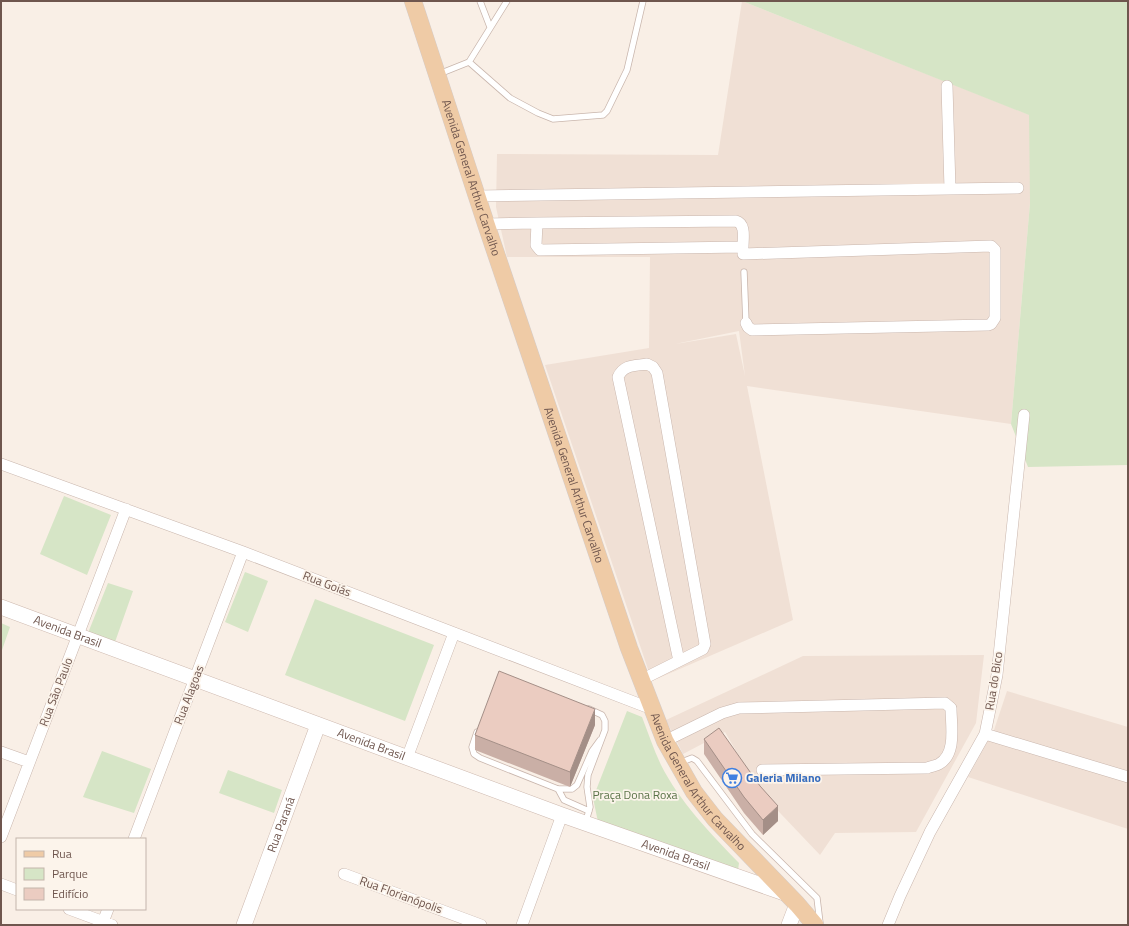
<svg xmlns="http://www.w3.org/2000/svg" width="1129" height="926" viewBox="0 0 1129 926" font-family="'Titillium Web',sans-serif">
<style>
.residential{fill:#f0e0d5;fill-rule:evenodd}
.green{fill:#d6e5c6}
.lines{fill:none;stroke-linecap:round;stroke-linejoin:round}
.lane-casing{stroke:#c9b6ad;stroke-width:7}
.street-casing{stroke:#c9b6ad;stroke-width:12}
.secondary-casing{stroke:#cdb8ae;stroke-width:16}
.primary-casing{stroke:#d4ccca;stroke-width:18}
.lane{stroke:#fff;stroke-width:5.5}
.street{stroke:#fff;stroke-width:11}
.secondary{stroke:#fff;stroke-width:15}
.primary{stroke:#efcba6;stroke-width:17}
.wall{fill:#caafa6}
.shaded-wall{fill:#a48f87}
.building{fill:#ebccc1;stroke:#a48f87}
.labels{text-anchor:middle;stroke-width:3.5;stroke-linejoin:round;paint-order:stroke}
.street-label{font-size:12px;fill:#6f564e;stroke:#fcf4eb}
.shop-label{font-size:12px;font-weight:bold;fill:#366cbe;stroke:#fcf4eb;text-anchor:start}
.park-label{font-size:12px;fill:#5a7348;stroke:#fcf4eb}
</style>
<rect width="100%" height="100%" fill="#f9efe6"/>
<path class="residential" d="M742 1 1030 115V203L1011 424 747 386 793 620 652 681 545 365 649 348 650 257H507L496 207 497 154 718 155ZM739 331 745 376 736 334 675 344Z
M984 655 976 723 916 832 835 833 820 855 760 792 725 732 683 754 666 720 803 656Z
M1007 691 1128 727V829L968 777 994 730Z"/>
<path class="green" d="M742 1H1128V465L1028 467 1011 424 1030 203 1029 115Z
M64 496 111 515 87 575 40 554Z
M245 572 268 581 248 632 225 622Z
M108 583 133 591 115 642 88 633Z
M315 599 434 645 405 721 285 675Z
M1 623 10 627 1 653Z
M627 711 642 717C648 733 654 750 661 765 679 801 711 834 739 863L738 870 598 822 593 798Z
M102 751 151 769 134 813 83 797Z
M228 770 282 790 274 813 219 793Z"/>
<g class="lines">
<defs>
<path id="lane" d="M480 1 490 27
M469 62 510 98 538 113 553 119 603 115 607 111 627 70 643 1
M439 74 469 62 507 1
M744 272 746 323
M477 732 472 747 474 754 480 758 558 789H572L577 785 592 751 600 740
M679 763 692 758 697 761 752 834 817 898 820 923
M558 789 564 800 589 811
M586 821 590 807 587 787 588 775 605 730V721L602 715 589 709"/>
<path id="street" d="M947 86 950 189
M477 196 1018 188
M486 224 537 223 736 221C746 224 743 238 743 247L540 250 536 245 537 223
M743 254 991 246 995 250V318L991 324 988 325 752 330 748 327 746 323
M647 364 653 367 657 373 705 644 703 649 679 661 618 377C624 364 635 366 647 364Z
M1 464 243 552 652 709
M641 680 679 661
M985 734 1128 777
M665 741 722 713 739 708 945 703 951 708C951 725 957 754 939 764 936 766 931 766 927 768L762 770
M1 752 29 762
M407 758 454 633
M1 837 126 509
M134 839 243 552
M344 874 481 925
M1 884 17 890
M69 909 112 925
M103 922 108 909
M522 925 562 815
M888 925 900 896 930 832 985 734 997 675 1024 415"/>
<g id="secondary">
<path id="s1" d="M1 607 562 815 787 894"/>
<path id="s2" d="M244 925 318 725"/>
<path d="M789 925 797 904"/>
</g>
<g id="primary">
<path id="s3" d="M413 1 486 224 629 648 665 741 694 792 715 819 797 904 815 925"/>
</g>
</defs>
<use href="#lane" class="lane-casing"/>
<use href="#street" class="street-casing"/>
<use href="#secondary" class="secondary-casing"/>
<use href="#primary" class="primary-casing"/>
<use href="#lane" class="lane"/>
<use href="#street" class="street"/>
<use href="#secondary" class="secondary"/>
<use href="#primary" class="primary"/>
</g>
<path class="wall" d="M595 725 570 787 475 750V735Z
M704 739 778 821 763 835 744 813 704 754Z"/>
<path class="shaded-wall" d="M595 709V725L570 787V772Z
M778 806V821L763 835V820Z"/>
<path class="building" d="M499 671 595 709 570 772 475 735Z
M719 728 760 786 778 806 763 820 744 797 704 739Z"/>
<defs>
<symbol id="supermarket-ring" viewBox="-11 -11 22 22"><circle r="9.5" fill="#fcf4eb" stroke="#3f7fe0" stroke-width="1.5"/><path d="M-6-5.5h2.5l.6 2H6L4.5 2H-2.5L-4.4-4H-6ZM-1.5 3.2a1.3 1.3 0 1 0 .1 0ZM3 3.2a1.3 1.3 0 1 0 .1 0Z" fill="#3f7fe0"/></symbol>
</defs>
<g fill-rule="evenodd">
<use href="#supermarket-ring" x="721" y="767" width="22" height="22"/>
</g>
<g class="labels">
<g class="street-label">
<text dy="4" stroke="none"><textPath href="#s3" startOffset="186">Avenida General Arthur Carvalho</textPath></text>
<text dy="4" stroke="none"><textPath href="#s3" startOffset="510">Avenida General Arthur Carvalho</textPath></text>
<text transform="translate(327 584) rotate(21)" y="4">Rua Goiás</text>
<text dy="4" stroke="none"><textPath href="#s1" startOffset="71">Avenida Brasil</textPath></text>
<text transform="translate(994 681) rotate(-81)" y="4">Rua do Bico</text>
<text transform="translate(56 692) rotate(-69)" y="4">Rua São Paulo</text>
<text transform="translate(189 695) rotate(-69)" y="4">Rua Alagoas</text>
<text dy="4" stroke="none"><textPath href="#s1" startOffset="395">Avenida Brasil</textPath></text>
<text dy="4" stroke="none"><textPath href="#s3" startOffset="834">Avenida General Arthur Carvalho</textPath></text>
<text dy="4" stroke="none"><textPath href="#s2" startOffset="107">Rua Paraná</textPath></text>
<text dy="4" stroke="none"><textPath href="#s1" startOffset="719">Avenida Brasil</textPath></text>
<text transform="translate(401 895) rotate(20)" y="4">Rua Florianópolis</text>
</g>
<g class="shop-label">
<text x="746" y="782">Galeria Milano</text>
</g>
<g class="park-label">
<text x="635" y="799">Praça Dona Roxa</text>
</g>
</g>
<rect width="1129" height="926" fill="none" stroke="#6f564e" stroke-width="4"/>
<rect x="16" y="838" width="130" height="72" fill="#fcf4eb" stroke="#c4b5ac"/>
<rect x="24" y="851" width="20" height="6" fill="#efcba6" stroke="#c4b5ac"/>
<text x="52" y="858" font-size="12" fill="#6f564e">Rua</text>
<rect x="24" y="868" width="20" height="12" fill="#d6e5c6" stroke="#c4b5ac"/>
<text x="52" y="878" font-size="12" fill="#6f564e">Parque</text>
<rect x="24" y="888" width="20" height="12" fill="#ebccc1" stroke="#c4b5ac"/>
<text x="52" y="898" font-size="12" fill="#6f564e">Edifício</text>
</svg>
